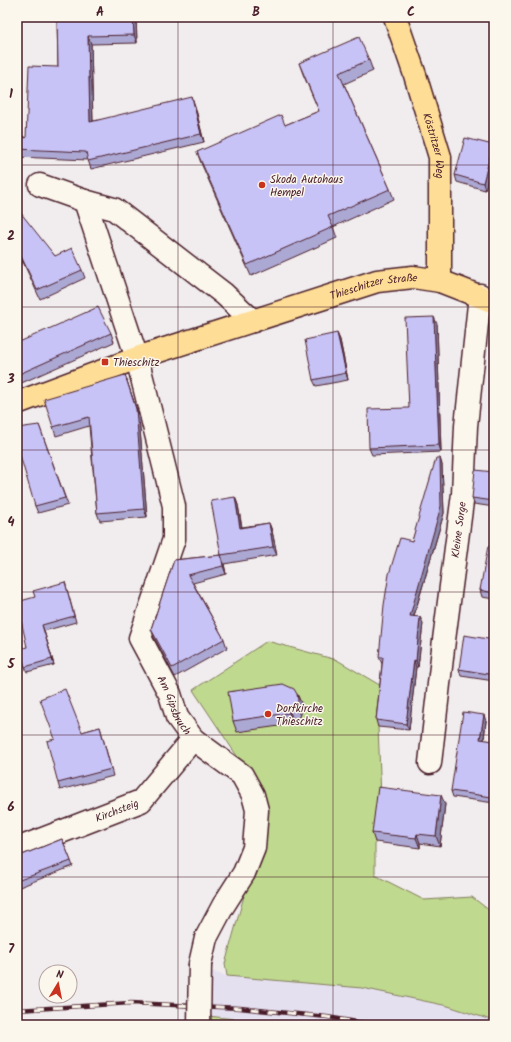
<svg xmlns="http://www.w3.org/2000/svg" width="511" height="1042" viewBox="0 0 511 1042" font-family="Kalam,sans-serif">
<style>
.built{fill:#e5e0f0}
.green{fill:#bfd98f;stroke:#847c5d}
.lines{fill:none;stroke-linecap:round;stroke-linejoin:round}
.minor-casing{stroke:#4a1f2b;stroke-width:25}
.major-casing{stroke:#4a1f2b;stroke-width:25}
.minor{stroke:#fbf7ec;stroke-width:22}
.major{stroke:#fedd96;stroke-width:22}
.rail-casing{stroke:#4a1f2b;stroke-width:4.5}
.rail{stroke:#fbf7ec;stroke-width:3;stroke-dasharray:9;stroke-linecap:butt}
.minor-bridge-casing{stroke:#4a1f2b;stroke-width:25;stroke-linecap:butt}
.minor-bridge{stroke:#fbf7ec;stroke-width:22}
.wall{fill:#aca8d4;stroke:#4a1f2b}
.shaded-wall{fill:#8c88ac;stroke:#4a1f2b}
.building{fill:#c8c3f6;stroke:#4a1f2b}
.grid{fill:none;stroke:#4a1f2b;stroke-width:1;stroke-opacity:0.55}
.poi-dot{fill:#c8321e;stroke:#fbf7ec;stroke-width:1.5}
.labels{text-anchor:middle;stroke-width:3;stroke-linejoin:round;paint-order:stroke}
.street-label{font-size:11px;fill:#4a1f2b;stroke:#fbf7ec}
.poi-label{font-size:11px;fill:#4a1f2b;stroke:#fbf7ec;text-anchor:start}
.neatline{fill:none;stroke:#4a1f2b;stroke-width:1.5}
.grid-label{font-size:13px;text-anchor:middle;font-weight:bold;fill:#4a1f2b}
</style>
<rect width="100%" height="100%" fill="#f1edee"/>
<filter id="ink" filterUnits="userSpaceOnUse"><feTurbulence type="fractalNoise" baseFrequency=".025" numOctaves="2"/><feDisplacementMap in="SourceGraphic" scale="8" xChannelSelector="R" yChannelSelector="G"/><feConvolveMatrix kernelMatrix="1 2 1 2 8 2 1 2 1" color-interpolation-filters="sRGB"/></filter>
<g filter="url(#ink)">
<path class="built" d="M209 971 227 976 362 988 448 1006 494 1021V1025H290L208 1016Z"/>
<path class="green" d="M267 641 337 660 383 687 378 727 381 797 375 842V875L424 900 472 897 494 914V1021L448 1006 362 988 227 976 225 964 259 842 249 774 193 690Z
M208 1016 290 1025H207Z"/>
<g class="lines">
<defs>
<g id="minor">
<path id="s1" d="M40 185 85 201 137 358 174 506V539L140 638 170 694 177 717 193 739 242 775 253 795 257 810 254 848 244 873 223 906 206 938 200 964"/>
<path d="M85 201 114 209 224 294 253 321"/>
<path id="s2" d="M430 763 444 640 463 494 466 426 480 295"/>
<path id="s3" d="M17 849 141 801 193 739"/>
</g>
<g id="major">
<path id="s4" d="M395 17 415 75 440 157V281"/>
<path id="s5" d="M17 403 137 358 377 281 413 277 440 281 494 302"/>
</g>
</defs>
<use href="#minor" class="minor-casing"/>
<use href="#major" class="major-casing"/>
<use href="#minor" class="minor"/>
<use href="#major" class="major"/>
<defs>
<path id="rail" d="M17 1010 131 1003 240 1008 327 1017 375 1025"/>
</defs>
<use href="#rail" class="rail-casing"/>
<use href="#rail" class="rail"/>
<defs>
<path id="minor-bridge" d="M199 1025 200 964"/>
</defs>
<use href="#minor-bridge" class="minor-bridge-casing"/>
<use href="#minor-bridge" class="minor-bridge"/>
</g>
<path class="wall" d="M57 17H136L137 43 91 44 93 121 195 106 204 142 91 169 88 160 17 157V134L26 138 58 67Z
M256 17H263L257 19Z
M369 60 373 71 344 84 390 189 394 199 333 227 337 238 251 276 201 163 197 152 285 125 319 111 303 74 299 63Z
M493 145 494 147V157L485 190 457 182 455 175Z
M17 215 55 256 82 270 85 278 40 299 23 262 17 267Z
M437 324 441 452 372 455 369 448 409 408Z
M111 333 114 342 17 385V343Z
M337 333 340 340 348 380 316 386 313 380Z
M125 375 139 417 147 517 100 521 97 513 89 426 56 436 53 427Z
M39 425 68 505 38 513 35 506Z
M440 458 442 465 444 513 414 616 423 623 418 667H416L409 730 378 727 376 720 382 664 379 657 412 541Z
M494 472V507L474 504 472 498Z
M235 497 238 505 242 527 269 523 272 531 277 555 224 564 226 574 193 583 224 639 227 648 175 677 154 637 151 629 174 560 221 555Z
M494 547V599L482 597 480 590Z
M65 582 76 622 44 631 54 665 27 672 25 667 27 647 35 597Z
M494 640V681L461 676 459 669Z
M297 694 302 705V711L300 716 293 720V724L237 732 233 721Z
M486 721 484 740 494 741V803L453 797 451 791Z
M100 727 102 734 113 776 60 790 58 783 82 732Z
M445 804 440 846 420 843V848L375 842 372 833Z
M62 839 73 866 17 888V857Z"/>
<path class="shaded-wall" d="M133 17H136L137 43 134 35Z
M88 36 91 44 93 130 90 122Z
M192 97 195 106 204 142 201 134Z
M493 145 494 147V157L485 190 483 183Z
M20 254 23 262 17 267V257Z
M434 317 437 324 441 452 439 445Z
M337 333 340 340 348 380 346 373Z
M125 375 139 417 147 517 144 509Z
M440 458 442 465 444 513 412 622 410 616Z
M235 497 238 505 243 536 240 528Z
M269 523 272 531 277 555 273 547Z
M221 555 224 564 226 574 223 566Z
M420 617 423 623 418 667 416 661Z
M42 625 44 631 54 665 52 659Z
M414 660 416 667 409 730 406 724Z
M297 694 302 705V711L300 716 296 705Z
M289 709 293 720V724L289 713Z
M484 715 486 721 483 745 480 739Z
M494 785V802L492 797Z
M441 795 445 804 440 846 436 836Z
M417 834 420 843V848L416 838Z"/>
<path class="building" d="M57 17H133L134 35 88 36 90 122 192 97 201 134 88 161 86 152 17 149V134L26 138 29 66 58 67Z
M359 37 369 60 339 73 390 189 328 216 333 227 247 265 197 152 281 115 285 125 319 111 299 63Z
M465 138 493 145 483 183 455 175Z
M20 212 55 256 72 248 82 270 37 290 20 254 17 257V215Z
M98 307 111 333 17 375V343Z
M434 317 439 445 369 448 368 409 409 408 405 318Z
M337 333 346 373 313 380 305 340Z
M125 375 136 409 144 509 97 513 89 417 53 427 44 399Z
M39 425 65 498 35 506 17 445V428Z
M436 458H440L441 506 410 616 420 617 416 661 414 660 406 724 376 720 383 657H379L384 605 389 574 400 538 412 541Z
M475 470 494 472V501L472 498Z
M235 497 240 528 269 523 273 547 221 555 223 566 188 575 224 639 172 668 151 629 174 560 221 555 211 501Z
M488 546 494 547V593L480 590Z
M65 582 74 616 42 625 52 659 25 667 20 649 27 647 17 602 35 597 33 591Z
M464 635 494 640V675L459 669Z
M283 684 294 689 297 694 298 700 296 705 289 709V713L233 721 228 692Z
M65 689 82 732 100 727 111 769 58 783 47 741 55 739 40 699Z
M463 712 484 715 480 739 494 741V785L492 797 451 791Z
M378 787 441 795 436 836 417 834 416 838 372 833Z
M62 839 71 861 17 881V857Z"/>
</g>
<path class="grid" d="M178 17V1025M333 17V1025M17 165H494M17 307H494M17 450H494M17 592H494M17 735H494M17 877H494"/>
<g class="poi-dot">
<circle cx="262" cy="185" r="4"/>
<rect x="101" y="358" width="8" height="8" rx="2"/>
<circle cx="268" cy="714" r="4"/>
</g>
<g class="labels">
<g class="street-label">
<text dy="4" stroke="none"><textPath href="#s4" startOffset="135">Köstritzer Weg</textPath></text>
<text dy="4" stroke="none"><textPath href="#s5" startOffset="376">Thieschitzer Straße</textPath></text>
<text dy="4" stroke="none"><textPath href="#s2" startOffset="235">Kleine Sorge</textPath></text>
<text dy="4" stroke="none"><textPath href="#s1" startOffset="579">Am Gipsbruch</textPath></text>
<text dy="4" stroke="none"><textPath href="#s3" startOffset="107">Kirchsteig</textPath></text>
</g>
<g class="poi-label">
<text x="270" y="183">Skoda Autohaus<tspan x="270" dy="13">Hempel</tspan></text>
<text x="113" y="366">Thieschitz</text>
<text x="276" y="712">Dorfkirche<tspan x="276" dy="13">Thieschitz</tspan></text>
</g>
</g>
<rect width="511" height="1042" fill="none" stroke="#fbf7ec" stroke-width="44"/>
<g transform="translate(58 984) rotate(10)"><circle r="19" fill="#fbf7ec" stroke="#b4a19f"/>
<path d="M0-3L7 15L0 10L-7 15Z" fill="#c8321e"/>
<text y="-6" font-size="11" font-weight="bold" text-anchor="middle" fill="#4a1f2b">N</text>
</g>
<rect x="22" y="22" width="467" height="998" class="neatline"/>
<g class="grid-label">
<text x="100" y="16">A</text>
<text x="256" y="16">B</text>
<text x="411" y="16">C</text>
<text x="11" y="98">1</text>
<text x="11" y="240">2</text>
<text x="11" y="383">3</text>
<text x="11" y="526">4</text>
<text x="11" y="668">5</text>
<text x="11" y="811">6</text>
<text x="11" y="953">7</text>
</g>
</svg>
